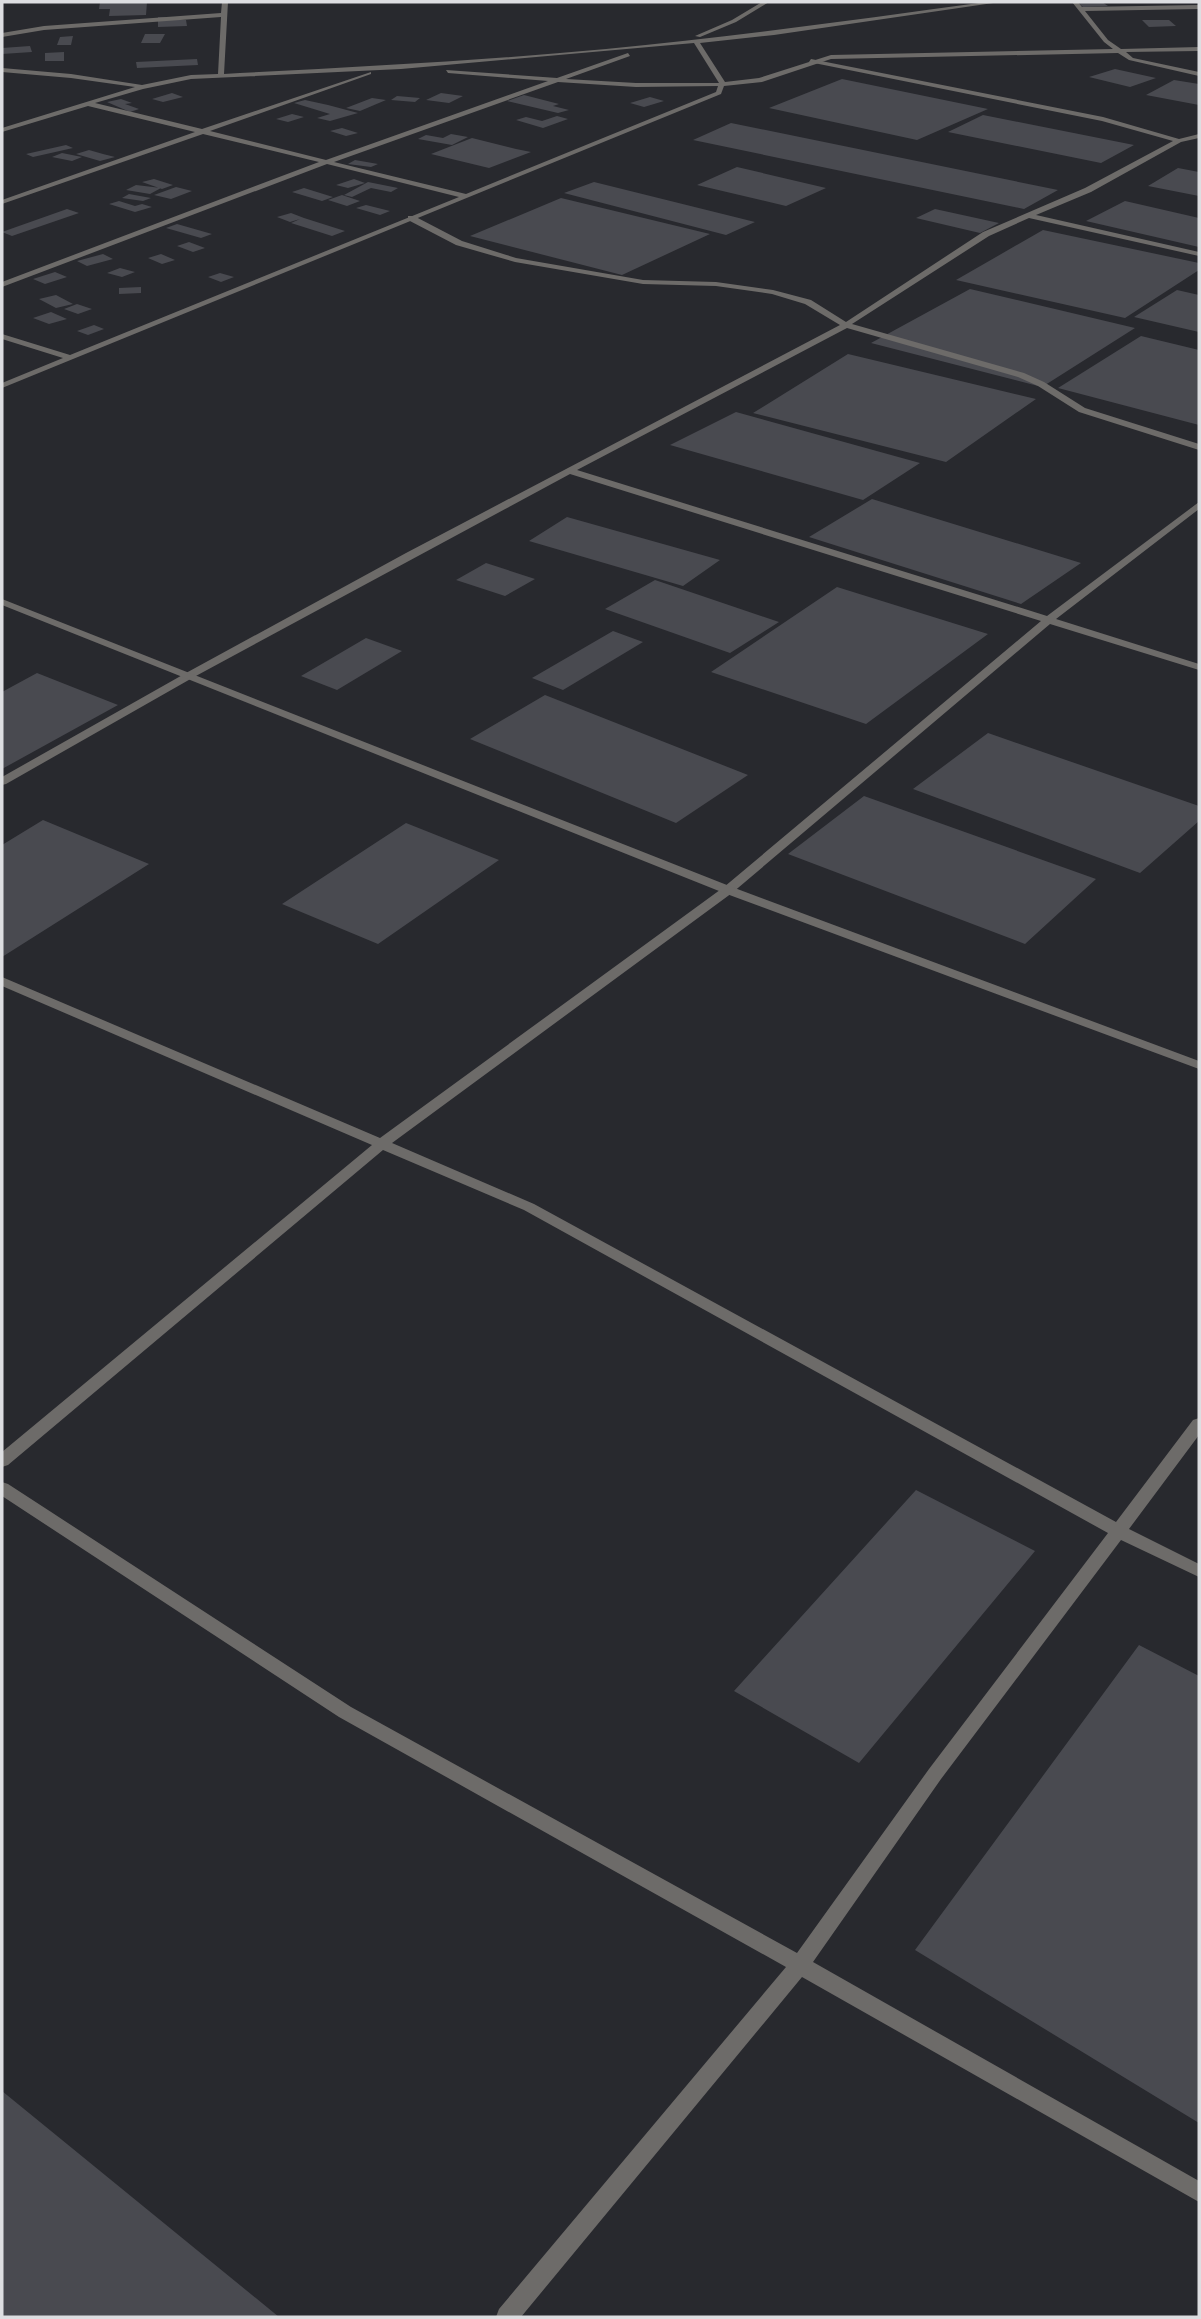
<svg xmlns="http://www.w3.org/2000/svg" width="1201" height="2319" viewBox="0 0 1201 2319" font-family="Helvetica,sans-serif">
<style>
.building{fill:#494a50}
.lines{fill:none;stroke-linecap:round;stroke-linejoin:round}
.service{fill:#6d6b69;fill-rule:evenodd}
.minor{fill:#6d6b69;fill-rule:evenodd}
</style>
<rect width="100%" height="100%" fill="#28292e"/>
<path class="building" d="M100 2H147L146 15 109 16 110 9H99Z
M1077 2H1102L1108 6 1083 7Z
M158 17H175V20H186L187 26 158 27Z
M1142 20H1169L1176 26 1149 27Z
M145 34H165L160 43H141Z
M73 36 71 45H57L60 37Z
M30 46 32 52 2 54V48Z
M64 52V61H45V53Z
M197 59 198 65 137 68 136 62Z
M1115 69 1156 78 1130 87 1089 77Z
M842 79 988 109 917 140 769 108Z
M1174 80 1199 84V105L1146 95Z
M172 93 183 97 163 102 152 99Z
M441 93 463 96 449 103 426 100Z
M524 95 559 104 553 106 569 110 558 113 507 101Z
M397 96 420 98 415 102 391 100Z
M650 97 664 101 644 107 630 103Z
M372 98 386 100 360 111 346 108Z
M121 99 132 103 125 104 139 109 130 112 107 102Z
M305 100 328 105 358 113 330 121 317 118 330 114 294 103Z
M292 114 304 117 288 122 276 119Z
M983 115 1134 145 1101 163 948 132Z
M557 116 568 119 543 128 516 120 526 117 542 121Z
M731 123 1058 190 1024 209 693 140Z
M342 128 358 133 346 136 330 131Z
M451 134 468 137 452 145 418 139 426 135 443 138Z
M472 138 516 149 531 152 489 168 431 154Z
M66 145 73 148 33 157 26 154Z
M89 150 103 154 115 157 100 161 76 154Z
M62 153 82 157 72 161 52 157Z
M355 160 378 164 371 167 348 164Z
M737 167 826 188 786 206 697 185Z
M1178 168 1199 172V196L1148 186Z
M154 179 173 185 162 189 142 182Z
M354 179 365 183 348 188 336 185Z
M368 182 398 188 391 192 371 188 352 197 344 195Z
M594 182 755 222 726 235 564 193Z
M136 185 161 188 150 194 126 190Z
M176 187 192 191 171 199 154 195Z
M304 188 333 197 322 201 292 192Z
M129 194 151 198 143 201 122 198Z
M342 195 360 201 347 206 328 200Z
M561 198 710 234 622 275 470 236Z
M119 201 135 206 142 204 152 207 135 212 109 204Z
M1125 201 1199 218V247L1086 221Z
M366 205 390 211 380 215 356 208Z
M67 209 79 213 12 236 2 232Z
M935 209 999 223 980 233 916 218Z
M291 213 304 218 345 231 332 236 291 223 300 219 290 222 277 217Z
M177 224 212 234 201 238 166 228Z
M1043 230 1199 263V270L1125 318 956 280Z
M189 242 205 248 193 252 177 246Z
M103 254 113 259 87 266 77 261Z
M161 254 175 260 162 264 148 258Z
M120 268 135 272 122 277 107 273Z
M55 272 67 277 45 284 33 279Z
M220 273 234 277 221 282 208 277Z
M141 287V293L119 294V288Z
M970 289 1135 328 1042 387 871 343Z
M1177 290 1199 295V332L1134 317Z
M56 295 73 304 56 308 39 299Z
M77 304 92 309 78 314 64 309Z
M51 312 67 319 49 324 33 318Z
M94 325 104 329 88 335 77 331Z
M1141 336 1199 350V425L1058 388Z
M848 354 1036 399 946 462 753 413Z
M736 412 920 463 863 500 670 445Z
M872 499 1081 563 1021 604 809 537Z
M567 517 720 560 683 586 529 541Z
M486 563 535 579 505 596 456 580Z
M655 580 779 622 730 653 605 609Z
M837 587 988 634 866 724 711 672Z
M613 631 643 642 563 690 532 678Z
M366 638 402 651 337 690 301 676Z
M37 673 118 705 2 769V692Z
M545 695 748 775 676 823 470 739Z
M988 733 1199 806V821L1140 873 913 789Z
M864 796 1096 879 1025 944 788 854Z
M43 820 149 864 2 957V845Z
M406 823 499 860 378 944 282 904Z
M916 1490 1035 1551 859 1763 734 1691Z
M1139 1645 1199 1676V2123L915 1950Z
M2 2091 279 2317H2Z"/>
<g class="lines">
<path class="service" d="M811 59 1103 117 1179 139 1199 134V138L1181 142 1091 192 1036 215 1199 252V256L1029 218 989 236 852 324 1024 373 1044 382 1085 408 1199 444V450L1079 412 1038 386 1018 377 847 328 577 470 1047 616 1199 502V509L1056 619 1199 664V670L1050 624 732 893 392 1143 534 1204 1116 1522 1193 1420 1199 1418V1435L1129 1529 1199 1564V1577L1121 1540 941 1779 813 1962 1199 2181V2202L802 1977 521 2317H496L499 2309 786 1967 339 1717 2 1496V1482L8 1484 351 1707 797 1953 929 1769 1108 1533 524 1210 383 1150 8 1465 2 1467V1452L372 1145 2 986V977L380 1138 724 887 1041 621 570 474 194 677 6 784 2 785V777L186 673 406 553 840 325 805 304 772 294 716 286 643 284 515 262 456 245 408 220V216H414L462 241 516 258 643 280 716 282 773 290 811 300 846 322 983 232 1085 188 1173 141 1102 121 809 62Z"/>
<path class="minor" d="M222 2H228L224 74C352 67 479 61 606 49 733 37 860 19 986 2H1000L774 35 700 43 725 82 759 78 831 55 1113 49 1104 42 1072 2H1078L1082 7 1199 5V9L1085 11 1108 40 1121 49 1199 47V51L1126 52 1133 58 1199 72V76L1129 60 1118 53 831 59 762 82 724 86 721 94 2 388V383L63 358 2 339V334L70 355 459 197 327 164 2 287V282L319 162 203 134 2 204V200L195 132 88 106 2 132V128L135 87 71 78 2 72V68L71 74 142 85 191 75 218 74 221 17 44 30 2 37V33L44 26 221 13ZM694 43 719 83H636L566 79 630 56 628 53 557 78 446 70 448 73 548 81 326 160 210 131 371 74V72L202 129 95 103 143 89 191 79 401 69ZM558 82 636 87 718 86 716 92 466 194 334 162Z
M762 2H769L736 22 700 37 695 36 732 20Z
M2 599 732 887 1199 1061V1069L724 893 2 605Z"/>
</g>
<rect width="1201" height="2319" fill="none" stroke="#dddee1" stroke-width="7"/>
</svg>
